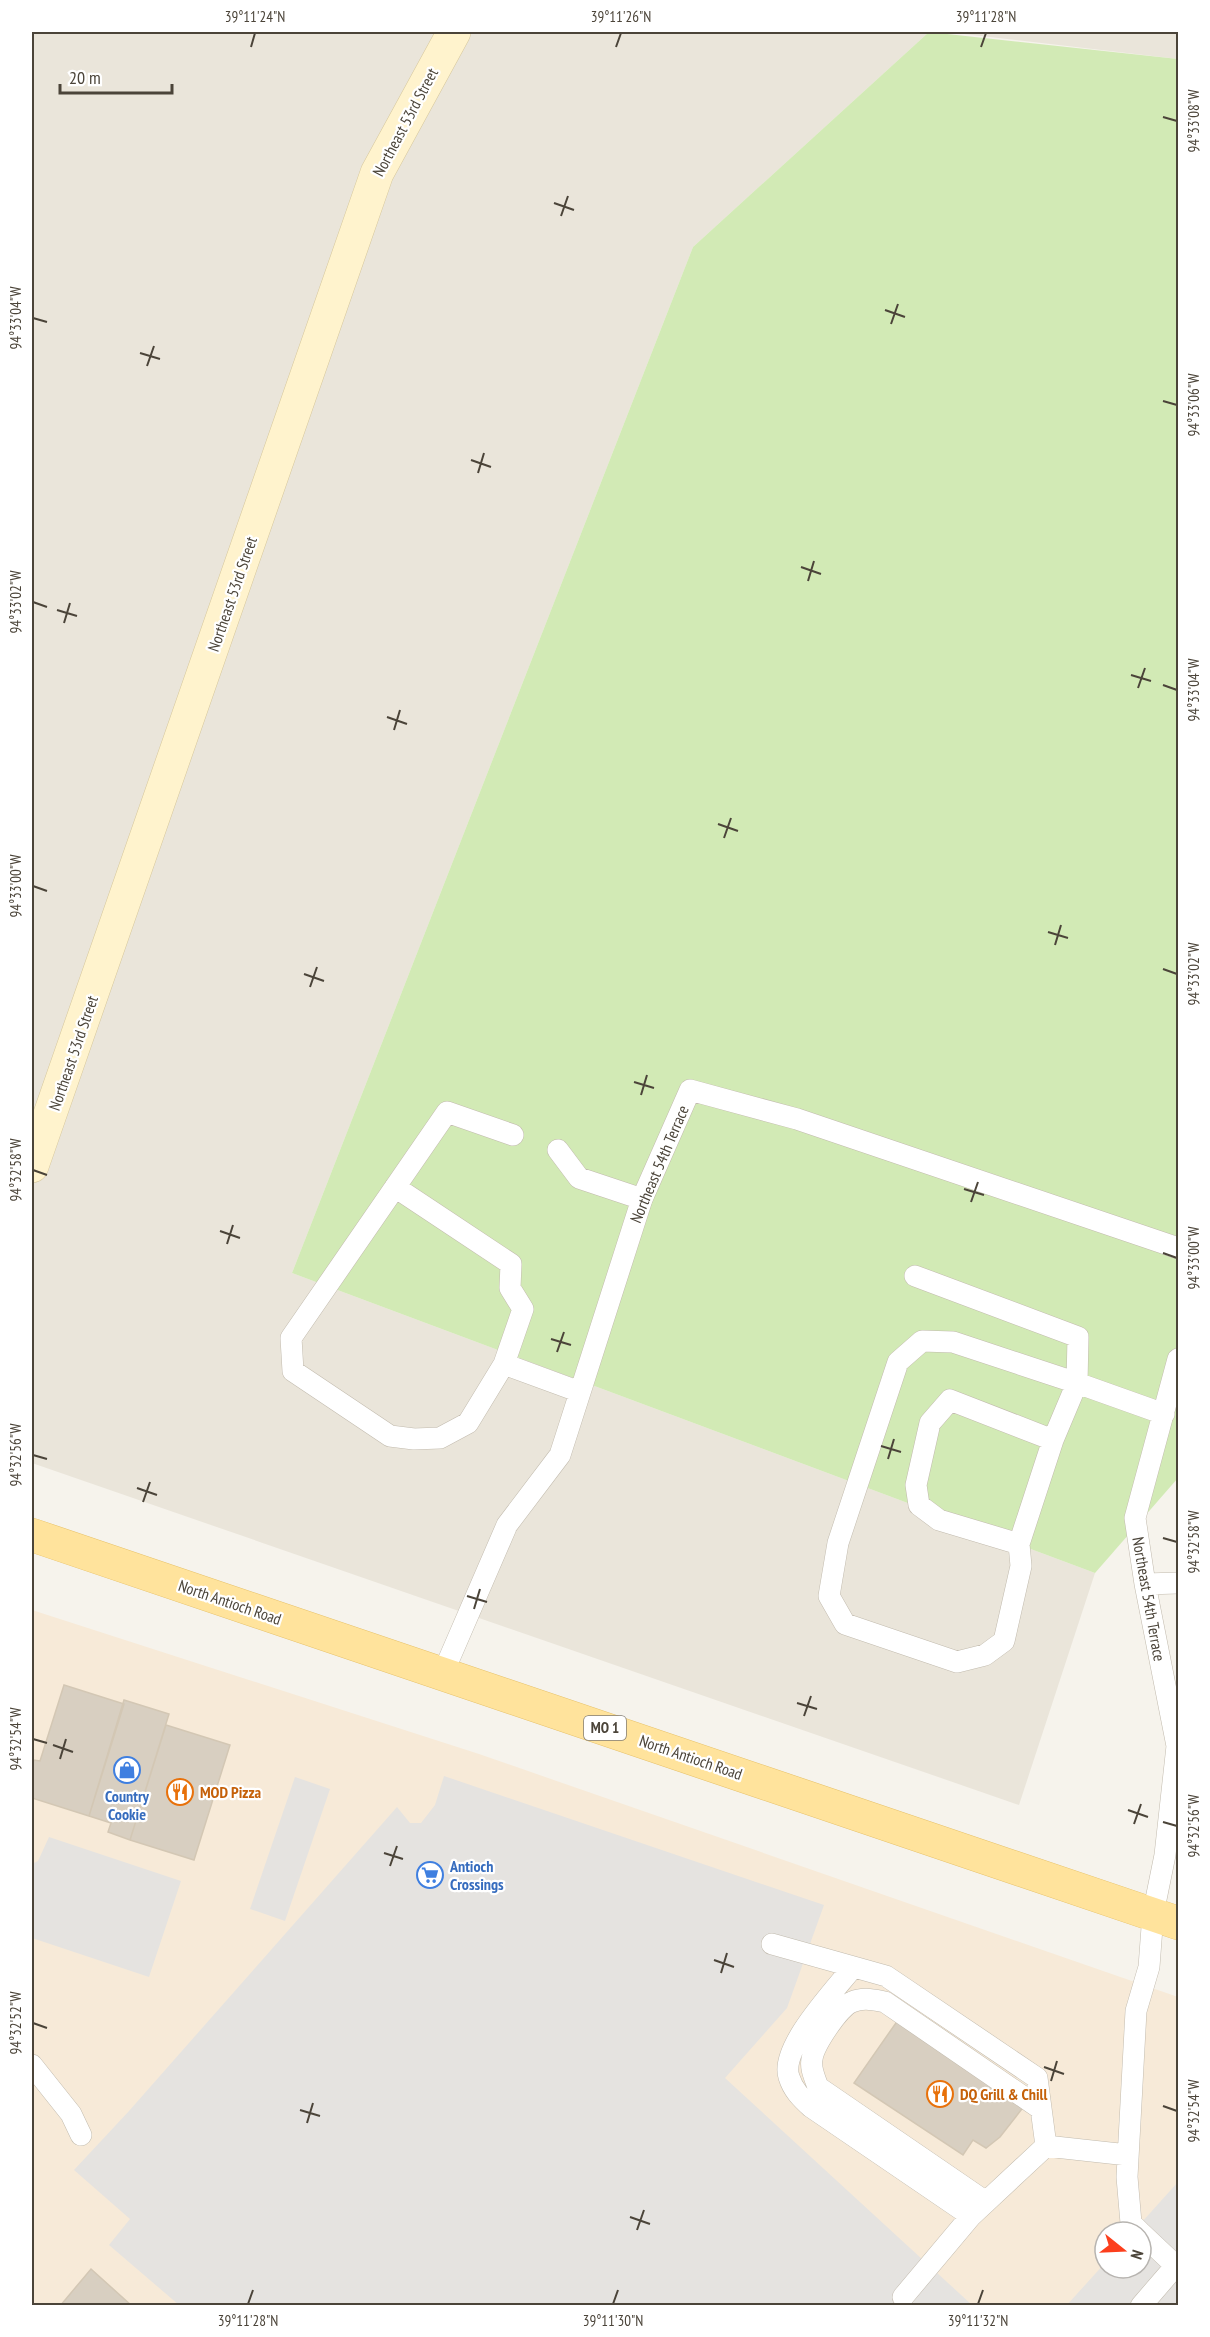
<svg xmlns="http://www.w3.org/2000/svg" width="1210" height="2337" viewBox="0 0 1210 2337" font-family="'PT Sans Narrow',sans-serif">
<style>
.residential{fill:#eae5da}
.commercial{fill:#f7ead8;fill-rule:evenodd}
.green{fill:#d2eab5}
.parking{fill:#e5e3e0}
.building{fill:#d8cfc1;stroke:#d3c7b4;stroke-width:1.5}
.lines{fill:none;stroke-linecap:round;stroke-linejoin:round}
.lane-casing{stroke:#c2bbae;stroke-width:22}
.secondary-casing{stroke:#d6c79b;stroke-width:34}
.primary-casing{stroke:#e6c16a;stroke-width:34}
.lane{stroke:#fff;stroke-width:21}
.secondary{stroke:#fff3cd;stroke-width:33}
.primary{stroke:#ffe39c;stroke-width:33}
.ticks{fill:none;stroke:#4b4439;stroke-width:2}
.labels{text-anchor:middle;stroke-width:4.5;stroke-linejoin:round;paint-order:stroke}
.shield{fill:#fff;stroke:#817c74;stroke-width:1.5}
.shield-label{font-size:15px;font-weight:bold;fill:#4b4439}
.street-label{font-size:16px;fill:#4b4439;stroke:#fff}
.food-label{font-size:16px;font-weight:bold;fill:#c56008;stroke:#fff;text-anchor:start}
.shop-label{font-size:16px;font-weight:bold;fill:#366cbe;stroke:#fff}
.neatline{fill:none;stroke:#4b4439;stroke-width:2}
.ticks-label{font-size:15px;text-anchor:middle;fill:#4b4439}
</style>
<rect width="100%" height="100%" fill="#f6f3ec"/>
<path class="residential" d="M32 32H929L693 247 292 1273 1095 1573 1019 1805 32 1463Z
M947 32H1178V59Z"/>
<path class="commercial" d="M32 1610 479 1754 1178 1997V2305H32ZM1105 2232H1141V2268H1105Z"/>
<path class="green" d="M929 32 1178 59V1478L1095 1573 292 1273 693 247Z"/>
<path class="parking" d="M444 1776 824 1905 787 2008 725 2078 972 2305H179L109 2245 130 2219 74 2170 129 2111 397 1807 410 1823H421L435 1805Z
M295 1777 330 1789 285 1921 250 1909Z
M49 1837 181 1881 149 1977 32 1938V1864L38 1861Z
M1178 2182V2305L1066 2306 1105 2263V2268H1141V2232H1133Z"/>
<path class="building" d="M64 1685 124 1704 89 1816 32 1798V1766L34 1760 40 1761Z
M124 1700 169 1714 130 1840 108 1832 111 1823 89 1816Z
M166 1725 230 1745 194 1860 130 1840Z
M898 2020 1025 2105 1000 2137 986 2148 973 2140 963 2155 854 2083Z
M91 2269 132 2306H60Z"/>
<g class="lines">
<defs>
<path id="lane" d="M513 1135 447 1112 291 1338 293 1371 390 1436 414 1439 440 1438 468 1423 504 1364 580 1392
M558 1150 579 1178 642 1199
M395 1187 511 1264 510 1288 523 1309 504 1364
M915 1276 1078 1337 1077 1383 1164 1414
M1019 1544 1021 1566 1004 1641 985 1655 957 1662 845 1624 829 1596 838 1543 898 1362 922 1341 953 1342 1077 1383 1053 1440 1019 1544 939 1520 919 1505 916 1485 930 1423 950 1400 1053 1440
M1145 1584 1178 1583
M443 1673 507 1525 560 1455 642 1199 690 1090 797 1119 1178 1248
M772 1944 886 1976 1037 2078 1046 2146
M853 1967C836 1989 779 2048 789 2077 793 2090 801 2098 811 2107L971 2216
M32 2065 71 2114 81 2135
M986 2202 818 2087C815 2078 810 2069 812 2059 814 2045 839 2007 852 2002 863 1997 874 2000 885 2002L1041 2109
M1140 2232 1131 2223 1127 2177 1136 2011 1149 1967 1153 1914 1165 1855 1177 1746 1145 1584 1135 1518 1178 1359
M1141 2233 1176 2266
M903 2297 971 2216 1046 2146 1128 2155
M1141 2306 1178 2263"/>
<path id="secondary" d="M32 1166 377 173 454 32"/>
<path id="primary" d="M32 1535 1178 1923"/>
</defs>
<use href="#lane" class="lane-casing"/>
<use href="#secondary" class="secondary-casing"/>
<use href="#primary" class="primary-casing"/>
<use href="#lane" class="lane"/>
<use href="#secondary" class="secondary"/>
<use href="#primary" class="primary"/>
</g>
<path class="ticks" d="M251 47 255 33M616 47 621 33M981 47 986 33M1163 117 1177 121M554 203 574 210M561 216 568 196M885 310 905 317M33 318 47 322M891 324 898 304M140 353 160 359M147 366 154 346M1163 401 1177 405M471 460 491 467M478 473 484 453M801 567 821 574M808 581 814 561M33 602 47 607M57 610 77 616M64 623 70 603M1131 675 1151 681M1163 685 1177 690M1138 688 1145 668M387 717 407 724M394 730 400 710M718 824 738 831M724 838 731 818M33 886 47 891M1048 932 1068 938M1055 945 1061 925M1163 969 1177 974M304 974 324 981M310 987 317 967M634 1082 654 1088M641 1095 647 1075M33 1170 47 1175M964 1189 984 1195M971 1202 978 1182M220 1231 240 1238M227 1244 233 1225M1163 1253 1177 1258M551 1339 571 1345M557 1352 564 1332M881 1446 901 1452M33 1455 47 1459M888 1459 894 1439M137 1488 157 1495M143 1502 150 1482M1163 1538 1177 1542M467 1596 487 1602M474 1609 480 1589M797 1703 817 1709M804 1716 811 1696M33 1739 47 1743M53 1745 73 1752M60 1759 66 1739M1128 1810 1148 1817M1163 1822 1177 1826M1134 1824 1141 1804M384 1853 403 1859M390 1866 397 1846M714 1960 734 1967M721 1973 727 1953M33 2023 47 2028M1044 2067 1064 2074M1051 2081 1057 2061M1163 2106 1177 2111M300 2110 320 2116M307 2123 313 2103M630 2217 650 2224M637 2230 644 2210M248 2304 253 2290M613 2304 618 2290M978 2304 983 2290"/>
<defs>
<symbol id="shop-ring" viewBox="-11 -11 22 22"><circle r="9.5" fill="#fff" stroke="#3f7fe0" stroke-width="1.5"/><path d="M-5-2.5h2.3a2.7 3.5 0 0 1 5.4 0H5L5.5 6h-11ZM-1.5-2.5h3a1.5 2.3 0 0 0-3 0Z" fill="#3f7fe0"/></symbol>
<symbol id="restaurant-ring" viewBox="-11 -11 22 22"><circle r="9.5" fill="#fff" stroke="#e8710a" stroke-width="1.5"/><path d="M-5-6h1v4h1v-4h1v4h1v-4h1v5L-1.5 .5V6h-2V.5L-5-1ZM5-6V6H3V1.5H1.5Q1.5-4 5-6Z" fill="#e8710a"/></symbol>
<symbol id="supermarket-ring" viewBox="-11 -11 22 22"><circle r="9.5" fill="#fff" stroke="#3f7fe0" stroke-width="1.5"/><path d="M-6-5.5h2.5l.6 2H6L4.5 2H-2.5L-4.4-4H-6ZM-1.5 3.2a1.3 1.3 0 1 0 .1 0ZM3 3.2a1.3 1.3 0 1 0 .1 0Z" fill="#3f7fe0"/></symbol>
</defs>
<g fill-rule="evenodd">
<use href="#shop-ring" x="112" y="1755" width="30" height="30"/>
<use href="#restaurant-ring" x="165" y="1777" width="30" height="30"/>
<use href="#supermarket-ring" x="415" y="1860" width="30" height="30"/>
<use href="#restaurant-ring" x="925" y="2079" width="30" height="30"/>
</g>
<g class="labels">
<rect class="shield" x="584" y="1716" width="42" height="24" rx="4.5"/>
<g class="shield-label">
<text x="605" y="1733">MO 1</text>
</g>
<g class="street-label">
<text transform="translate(405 122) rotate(-62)" y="6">Northeast 53rd Street</text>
<text transform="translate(232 594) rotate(-71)" y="6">Northeast 53rd Street</text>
<text transform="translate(73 1053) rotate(-71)" y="6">Northeast 53rd Street</text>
<text transform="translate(659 1164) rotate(-67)" y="6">Northeast 54th Terrace</text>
<text transform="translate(1149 1599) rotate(80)" y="6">Northeast 54th Terrace</text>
<text transform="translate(230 1602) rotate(19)" y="6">North Antioch Road</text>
<text transform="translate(691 1757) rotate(19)" y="6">North Antioch Road</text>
</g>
<g class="food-label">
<text x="200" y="1798">MOD Pizza</text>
<text x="960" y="2100">DQ Grill &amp; Chill</text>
</g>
<g class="shop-label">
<text x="127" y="1802">Country<tspan x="127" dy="18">Cookie</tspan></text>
<text x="450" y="1872" text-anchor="start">Antioch<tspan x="450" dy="18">Crossings</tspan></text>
</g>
</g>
<rect width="1210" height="2337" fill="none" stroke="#ffffff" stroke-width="66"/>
<g transform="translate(1123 2250) rotate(108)"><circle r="28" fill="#ffffff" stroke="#b7b4b0" stroke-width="1.5"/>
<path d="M0-4.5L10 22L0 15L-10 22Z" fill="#fc3f1d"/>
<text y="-9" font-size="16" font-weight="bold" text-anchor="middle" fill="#4b4439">N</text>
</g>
<path d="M60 84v9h112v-9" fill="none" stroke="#4b4439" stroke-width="3"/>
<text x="69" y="84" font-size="18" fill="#4b4439" stroke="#ffffff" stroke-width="4.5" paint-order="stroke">20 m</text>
<rect x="33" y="33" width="1144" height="2271" class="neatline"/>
<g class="ticks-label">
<text x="255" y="22">39°11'24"N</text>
<text x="621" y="22">39°11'26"N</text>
<text x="986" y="22">39°11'28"N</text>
<text transform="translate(1194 121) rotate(-90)" y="5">94°33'08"W</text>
<text transform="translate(16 318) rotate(-90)" y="5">94°33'04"W</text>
<text transform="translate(1194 405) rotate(-90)" y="5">94°33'06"W</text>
<text transform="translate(16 602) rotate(-90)" y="5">94°33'02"W</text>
<text transform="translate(1194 690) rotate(-90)" y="5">94°33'04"W</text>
<text transform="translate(16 886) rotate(-90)" y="5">94°33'00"W</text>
<text transform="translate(1194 974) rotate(-90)" y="5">94°33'02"W</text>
<text transform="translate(16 1170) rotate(-90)" y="5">94°32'58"W</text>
<text transform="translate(1194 1258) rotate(-90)" y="5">94°33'00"W</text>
<text transform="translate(16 1455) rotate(-90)" y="5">94°32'56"W</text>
<text transform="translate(1194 1542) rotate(-90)" y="5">94°32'58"W</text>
<text transform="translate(16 1739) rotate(-90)" y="5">94°32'54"W</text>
<text transform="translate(1194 1826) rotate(-90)" y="5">94°32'56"W</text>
<text transform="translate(16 2023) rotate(-90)" y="5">94°32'52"W</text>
<text transform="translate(1194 2111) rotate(-90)" y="5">94°32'54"W</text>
<text x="248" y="2326">39°11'28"N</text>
<text x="613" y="2326">39°11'30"N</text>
<text x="978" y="2326">39°11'32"N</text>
</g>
</svg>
